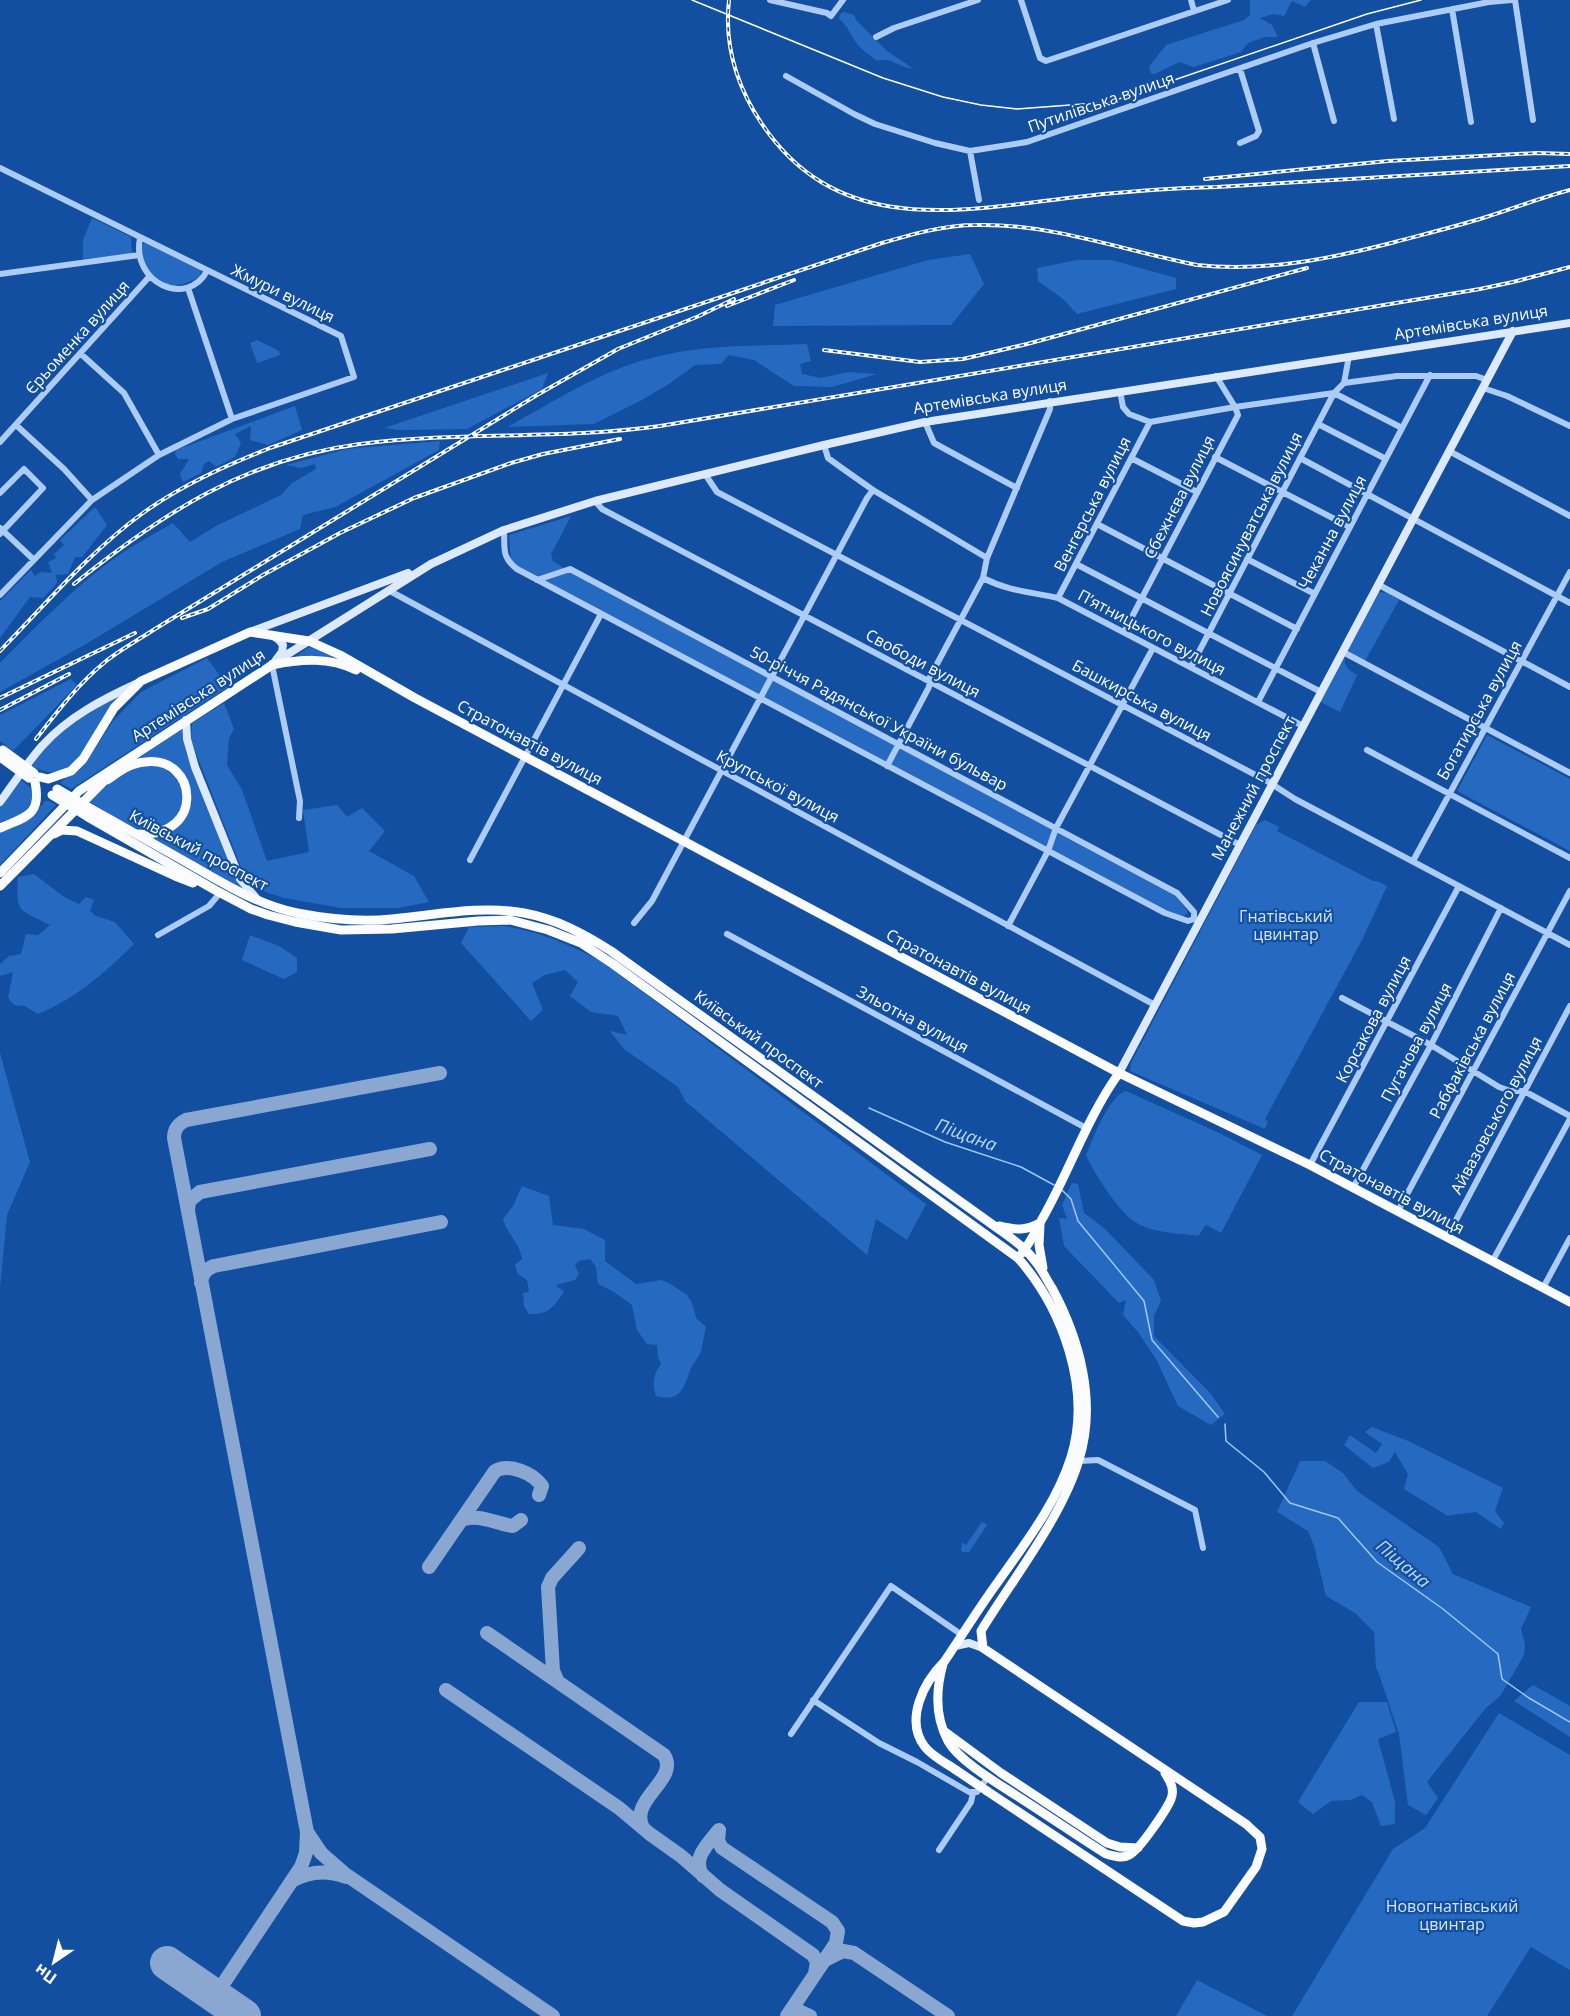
<svg xmlns="http://www.w3.org/2000/svg" width="1570" height="2016" viewBox="0 0 1570 2016" font-family="'Open Sans',sans-serif">
<style>
.green{fill:#2669c0}
.lines{fill:none;stroke-linecap:round;stroke-linejoin:round}
.stream{stroke:#9fc7f8;stroke-width:1.5}
.taxiway{stroke:#89a7d0;stroke-width:14}
.runway{stroke:#89a7d0;stroke-width:34}
.street{stroke:#acccf5;stroke-width:6}
.secondary{stroke:#ddeafd;stroke-width:8}
.primary{stroke:#fafcff;stroke-width:9}
.tram{stroke:#fff;stroke-width:1.5}
.rail-casing{stroke:#fff;stroke-width:4}
.rail{stroke:#134fa1;stroke-width:1.5;stroke-dasharray:4.5;stroke-linecap:butt}
.primary-bridge{stroke:#fafcff;stroke-width:9}
.labels{text-anchor:middle;stroke-width:4.5;stroke-linejoin:round;paint-order:stroke}
.street-label{font-size:16px;fill:#fff;stroke:#134fa1}
.park-label{font-size:16px;fill:#d5e7fe;stroke:#134fa1}
.water-label{font-size:18px;font-style:italic;fill:#b9d6fb;stroke:#134fa1}
</style>
<rect width="100%" height="100%" fill="#134fa1"/>
<path class="green" d="M1250 0H1311L1305 7 1292 1 1284 16 1273 14 1260 18 1272 25 1278 37H1265L1248 43 1241 52 1194 67 1179 62 1155 74H1151L1149 67 1166 45 1244 20 1250 15Z
M844 12 854 15 856 20 887 51 914 69C901 68 888 56 877 61 871 56 863 51 858 45 851 37 848 25 839 19L840 14Z
M92 218 131 237 132 254 83 259V240Z
M145 242 201 270 200 276C185 287 165 289 151 275 144 268 143 257 141 247Z
M970 254 984 284 951 325 773 326 775 305 928 260Z
M1077 260H1111L1176 278V289L1077 314 1063 299 1038 281 1037 268Z
M257 340 279 351 280 355 257 363 250 343Z
M807 344 811 361 800 364 802 374 821 378 848 372 877 374 832 387 794 386 754 360 729 355 721 364 695 365 669 384 640 401 594 424 507 427C552 403 598 372 648 359 699 344 755 346 807 344Z
M548 373 542 389 467 429 399 430 384 428Z
M295 406 302 430 268 445 250 440 251 426 235 434 241 443 235 457 216 467 209 461 204 464 201 473 183 482 180 474 189 459H178L175 454 176 450Z
M440 441 439 450 335 507 303 515 300 529 222 562 86 644 0 692V663C39 624 79 582 125 551 141 541 157 532 173 523L190 542 216 526 281 495 292 483 316 469 315 464 301 468 286 465 347 449Z
M95 507 107 525 82 557H75L68 574 56 575 57 583 43 598 30 597 0 638V601L31 570 35 576 40 572 52 573 48 562 56 558 54 554 64 545 60 540Z
M571 516 551 554 553 561 570 572 1175 895 1187 910V914L1183 916 1165 912 518 567 511 561 509 535Z
M1378 592 1387 593 1399 600 1365 661 1349 652 1348 647Z
M312 645 339 658 309 655 295 657Z
M1343 657 1345 658C1343 666 1350 671 1357 675L1340 712 1319 701Z
M207 658 228 687 71 789 60 783 88 759 113 721 141 692Z
M71 679 77 685 13 751 0 741V715Z
M121 694C110 710 84 757 70 766 57 775 43 773 31 765 55 733 86 712 121 694Z
M224 703 234 729 229 738 227 765 242 790 267 861 309 852 303 810 337 805 347 817 362 808 385 831 369 851 414 876 429 902 398 908H341L284 898 257 889 241 867 191 741 192 723Z
M181 726 186 752 248 892 145 836 179 825 187 814 192 803 191 793 188 785 161 759 149 757 138 758 130 763Z
M1487 735 1570 779V851L1457 791Z
M145 765C173 765 182 780 185 805 181 810 178 817 174 821 145 844 113 816 88 801 105 786 123 772 145 765Z
M20 779 31 788C38 811 17 817 0 823V806Z
M45 801H49L56 805 0 865V831L31 818Z
M1265 820 1279 827 1277 831 1373 881H1377L1387 886 1362 940 1265 1119 1268 1122 1265 1129 1130 1071 1131 1063 1256 825Z
M34 874 64 897 79 904 86 897 94 900 90 911 96 916 115 922 134 944C106 972 75 999 38 1014L25 1006 14 1005 8 998 13 972 0 976V964L9 956 21 954 26 934 38 935 50 925C21 910 15 915 18 877Z
M504 926C543 933 569 944 604 963L926 1204 907 1240 876 1219 867 1255 685 1101 678 1087 624 1049 610 1031 627 1035 618 1016 591 1012 570 996 578 982 565 970 545 975 532 983 543 1010 531 1021 461 943 469 927Z
M250 935 279 946 297 958V972L284 979 242 960Z
M0 1053 30 1162 7 1215 0 1288Z
M1126 1091 1217 1132 1262 1155 1221 1233 1206 1225 1198 1236C1178 1233 1152 1233 1135 1222 1119 1212 1093 1172 1086 1155 1093 1139 1109 1095 1126 1091Z
M1072 1183 1078 1184 1084 1213 1105 1229 1154 1280 1161 1301 1154 1316V1336L1211 1394 1225 1414 1211 1425 1178 1406 1156 1359 1138 1332 1123 1315 1126 1300 1119 1303 1064 1246 1059 1218 1067 1219 1062 1205Z
M522 1186 549 1196 553 1225 584 1229 605 1240V1261L636 1284 662 1280 672 1285 687 1295 692 1303 696 1318 706 1327C704 1335 703 1343 701 1351 699 1357 694 1362 691 1368 684 1387 681 1403 656 1396 652 1383 653 1375 661 1364L658 1357 657 1345 647 1344 637 1330 632 1305 614 1292 598 1284 596 1267 590 1259 579 1261 575 1265 579 1274 575 1280 556 1285 564 1292C553 1307 549 1315 529 1314L524 1306 523 1293 529 1292 527 1280 518 1274 515 1265 522 1259C520 1243 507 1234 503 1219L513 1206Z
M1372 1427 1408 1441 1503 1488 1495 1511 1504 1523 1501 1529 1476 1512C1466 1514 1458 1513 1448 1516L1404 1489 1408 1474 1395 1452 1389 1462 1373 1468 1344 1445 1350 1435 1376 1453 1382 1444 1365 1432Z
M1300 1461H1325L1343 1473 1357 1491 1439 1547 1453 1574 1531 1607 1521 1629 1525 1644 1524 1655 1501 1695 1485 1709 1427 1782 1438 1798 1426 1815 1408 1805 1399 1734 1379 1674 1376 1668 1374 1632 1355 1613 1326 1596 1314 1546 1308 1531 1277 1512Z
M982 1522 987 1525 969 1552H963L961 1550 962 1543 966 1545Z
M1533 1685 1570 1706V1737L1514 1701Z
M1359 1702H1387L1396 1732 1378 1739 1395 1802V1824L1381 1826 1372 1802 1362 1795 1351 1800 1331 1801 1313 1814 1298 1802Z
M1499 1713 1570 1755V1970L1531 1947 1487 2016H1292L1393 1849 1425 1828Z
M1197 1980 1267 2016H1176Z"/>
<g class="lines">
<path class="stream" d="M869 1108 945 1142 1021 1167 1054 1185
M1062 1190 1071 1199 1078 1221 1144 1301 1152 1340 1218 1417
M1225 1424 1226 1441 1264 1472 1290 1503 1338 1518 1377 1562 1443 1609 1498 1654 1502 1679 1529 1698 1570 1722"/>
<path class="taxiway" d="M188 1211 189 1201 200 1192 430 1149
M201 1283C202 1275 205 1269 214 1266L441 1222
M461 1520C479 1513 496 1524 513 1526L521 1520
M429 1567 495 1471C509 1463 533 1473 542 1486L539 1495
M487 1633 664 1755C680 1780 628 1799 643 1828
M558 1682 553 1671 548 1587 552 1578 579 1548
M446 1690 619 1808 650 1834 681 1856 720 1890 813 1955 817 1962 815 1974
M719 1830 718 1841 722 1848 832 1922 838 1931 836 1943 787 2016
M307 1832 321 1853 345 1874 553 2016
M703 1876C691 1859 708 1844 718 1831
M292 1881C309 1871 327 1870 346 1877
M827 1959 843 1951 854 1953 948 2016
M215 1996 301 1867 306 1853 307 1832 174 1138C174 1129 178 1124 186 1120L440 1073
M787 2016 799 2011 810 2016"/>
<path class="runway" d="M167 1963 244 2016"/>
<path class="street" d="M770 0 827 13 831 16 843 0
M1021 0 1040 58 1046 61 1228 0
M1191 0 1194 11
M1515 0 1533 120
M1452 9 1471 122
M1376 24 1394 119
M876 37 894 28 978 0
M1313 43 1334 121
M1240 69 1259 131 1256 136 1240 143
M786 76 854 114 875 124 935 143 970 151 1027 142 1313 43 1376 24 1489 2 1512 0
M970 151 979 200
M0 168 341 336 354 377 232 419 159 455 92 500 0 595
M140 238C131 283 187 308 207 271
M0 274 139 255
M188 288 232 419
M81 354 124 393 159 455
M1344 383 1349 356
M1483 388 1507 396 1570 426
M1120 391 1123 407 1129 414 1150 422 1235 407 1334 393
M1334 393 1402 428
M925 422 934 443 1017 488
M1318 424 1386 459
M16 425 64 469 92 500
M0 442 149 277
M824 445 828 458 839 466 873 490 987 558
M1449 451 1570 516
M1215 457 1350 527
M1131 458 1197 492
M1300 458 1570 603
M705 474 717 492 1267 781 1295 799 1570 945
M0 493 24 469 43 488 0 534
M595 501 602 509 1240 845
M1097 524 1297 629
M0 528 33 559
M504 530C505 548 501 557 517 569L1165 913 1188 921 1194 919
M1247 559 1315 594
M1076 564 1321 692
M983 578C1008 591 1031 592 1058 598L1303 726
M537 580 570 569 1177 893 1194 912V919L1197 920
M1379 585 1570 687
M388 590 1155 1005
M1058 598 1150 422
M1124 632 1238 415 1235 407 1216 376
M1343 652 1570 773
M272 665 300 801 299 818
M1191 667 1334 393 1344 383 1397 376H1476L1487 380
M1258 702 1430 375
M1367 750 1570 858
M887 766 929 687 930 677 983 578 987 558 1050 409V401
M470 860 601 614
M1413 861 1570 572
M634 923 652 901 867 498 873 490
M1008 926 1048 851 1056 828 1153 648
M727 934 1086 1128
M158 935 209 906 220 893
M1342 998 1431 1045 1499 1087 1510 1091H1524L1570 1116
M1310 1165 1459 886
M1353 1188 1431 1045 1501 908
M1398 1211 1570 891
M1447 1237 1570 1006
M1492 1262 1570 1119
M1543 1288 1570 1238
M1079 1461 1098 1460 1195 1510 1203 1548
M813 1700 879 1743 917 1762 969 1792H977L988 1777
M791 1734 891 1586 962 1635
M939 1850 971 1802 973 1793"/>
<path class="secondary" d="M250 632 408 573
M272 635 279 640 283 645 282 652 276 660
M272 664 431 564 504 530 595 501 824 445 925 422 1570 323
M186 720 187 739 195 767 240 879 257 899
M0 802C14 783 27 763 42 746 68 717 103 699 138 683
M1119 1073 1513 331
M955 1646 969 1643 983 1648"/>
<path class="primary" d="M40 777 48 779 71 771 83 759 114 708 141 681 250 632 309 641 340 655 415 698 1119 1073 1310 1165 1570 1302
M107 780C119 772 130 763 145 762 198 755 206 838 138 834
M93 810C127 829 160 847 193 866 226 885 259 905 297 913 328 919 361 922 392 919 436 915 481 905 524 913 557 919 584 934 611 951L993 1225C1008 1236 1024 1246 1035 1261 1042 1269 1046 1279 1052 1288 1080 1340 1097 1402 1079 1460 1062 1517 1012 1580 981 1631L983 1648 1246 1824 1260 1837 1262 1849 1256 1867 1224 1912 1203 1922 1194 1923 1183 1921 987 1791
M88 817 215 890 251 909 268 915 295 922 341 930 392 929 478 921 510 920 548 930 581 943 613 964 1018 1258C1063 1309 1092 1390 1071 1457 1056 1505 1023 1546 995 1586 977 1611 961 1637 944 1662 924 1682 904 1720 925 1747 933 1757 946 1763 956 1770
M0 828C26 817 42 815 35 782
M54 834 62 830 77 831 175 876 193 883
M0 873 79 791 272 665C301 659 329 657 356 670
M0 886 109 776
M1040 1225 1039 1245 1043 1268
M999 1226C1016 1230 1025 1231 1040 1223
M1022 1253C1030 1243 1035 1232 1041 1221 1069 1173 1086 1119 1119 1073
M943 1664C936 1689 935 1717 948 1741 959 1761 997 1783 1017 1796 1047 1815 1076 1835 1106 1854 1114 1856 1122 1859 1129 1855 1139 1851 1167 1809 1171 1799 1175 1789 1170 1781 1165 1773
M944 1731 1001 1773 1107 1843 1120 1847 1138 1848"/>
<path class="tram" d="M692 0 883 78 943 97 981 105 1017 109 1110 102 1367 14 1421 0"/>
<defs>
<path id="rail" d="M729 0C724 45 737 87 762 124 837 235 953 212 1068 198 1117 192 1167 188 1217 187L1570 166
M1205 179 1388 161 1537 153 1570 154
M727 306 794 280
M824 350 920 362 963 359 1027 344 1307 268
M74 584C163 513 245 459 360 444 460 431 560 440 660 426L1480 289 1513 282 1570 267
M182 618 208 609 263 575 340 533 414 498 511 463 543 454 620 439
M0 651C46 604 89 552 143 513 182 485 225 466 270 448L882 243C913 234 944 225 976 225 1050 223 1125 251 1197 265 1265 272 1330 259 1395 242 1425 234 1454 227 1483 218 1512 209 1540 198 1570 190
M0 698 135 633
M0 710 69 674
M36 739C57 712 78 684 105 662 120 650 138 640 155 629L537 395 618 349 699 316 734 299"/>
</defs>
<use href="#rail" class="rail-casing"/>
<use href="#rail" class="rail"/>
<path class="primary-bridge" d="M3 750 34 773
M0 757 29 778
M57 789 93 810
M52 795 88 817
M956 1770 987 1791"/>
</g>
<g class="labels">
<g class="street-label">
<text transform="translate(1101 102) rotate(-19)" y="6">Путилівська вулиця</text>
<text transform="translate(283 293) rotate(26)" y="6">Жмури вулиця</text>
<text transform="translate(1471 322) rotate(-9)" y="6">Артемівська вулиця</text>
<text transform="translate(77 337) rotate(-48)" y="6">Єрьоменка вулиця</text>
<text transform="translate(990 396) rotate(-9)" y="6">Артемівська вулиця</text>
<text transform="translate(1179 497) rotate(-63)" y="6">Сбежнєва вулиця</text>
<text transform="translate(1092 504) rotate(-63)" y="6">Венгерська вулиця</text>
<text transform="translate(1251 524) rotate(-63)" y="6">Новоясинуватська вулиця</text>
<text transform="translate(1332 532) rotate(-62)" y="6">Чеканна вулиця</text>
<text transform="translate(1152 632) rotate(28)" y="6">П’ятницького вулиця</text>
<text transform="translate(923 663) rotate(28)" y="6">Свободи вулиця</text>
<text transform="translate(198 695) rotate(-33)" y="6">Артемівська вулиця</text>
<text transform="translate(1142 700) rotate(28)" y="6">Башкирська вулиця</text>
<text transform="translate(1479 710) rotate(-61)" y="6">Богатирська вулиця</text>
<text transform="translate(879 718) rotate(28)" y="6">50-річчя Радянської України бульвар</text>
<text transform="translate(530 742) rotate(28)" y="6">Стратонавтів вулиця</text>
<text transform="translate(778 786) rotate(28)" y="6">Крупської вулиця</text>
<text transform="translate(1253 788) rotate(-62)" y="6">Манежний проспект</text>
<text transform="translate(199 850) rotate(28)" y="6">Київський проспект</text>
<text transform="translate(959 971) rotate(28)" y="6">Стратонавтів вулиця</text>
<text transform="translate(913 1019) rotate(28)" y="6">Зльотна вулиця</text>
<text transform="translate(1373 1019) rotate(-62)" y="6">Корсакова вулиця</text>
<text transform="translate(759 1039) rotate(36)" y="6">Київський проспект</text>
<text transform="translate(1416 1042) rotate(-62)" y="6">Пугачова вулиця</text>
<text transform="translate(1472 1045) rotate(-62)" y="6">Рабфаківська вулиця</text>
<text transform="translate(1496 1115) rotate(-62)" y="6">Айвазовського вулиця</text>
<text transform="translate(1392 1191) rotate(28)" y="6">Стратонавтів вулиця</text>
</g>
<g class="park-label">
<text x="1286" y="922">Гнатівський<tspan x="1286" dy="18">цвинтар</tspan></text>
<text x="1452" y="1912">Новогнатівський<tspan x="1452" dy="18">цвинтар</tspan></text>
</g>
<g class="water-label">
<text transform="translate(966 1135) rotate(20)" y="6">Піщана</text>
<text transform="translate(1403 1564) rotate(40)" y="6">Піщана</text>
</g>
</g>
<g transform="translate(54 1962) rotate(215)" stroke="#134fa1" stroke-width="4.5" paint-order="stroke">
<path d="M0-4.5L10 22L0 15L-10 22Z" fill="#ffffff"/>
<text y="-9" font-size="16" font-weight="bold" text-anchor="middle" fill="#ffffff">Пн</text>
</g>
</svg>
